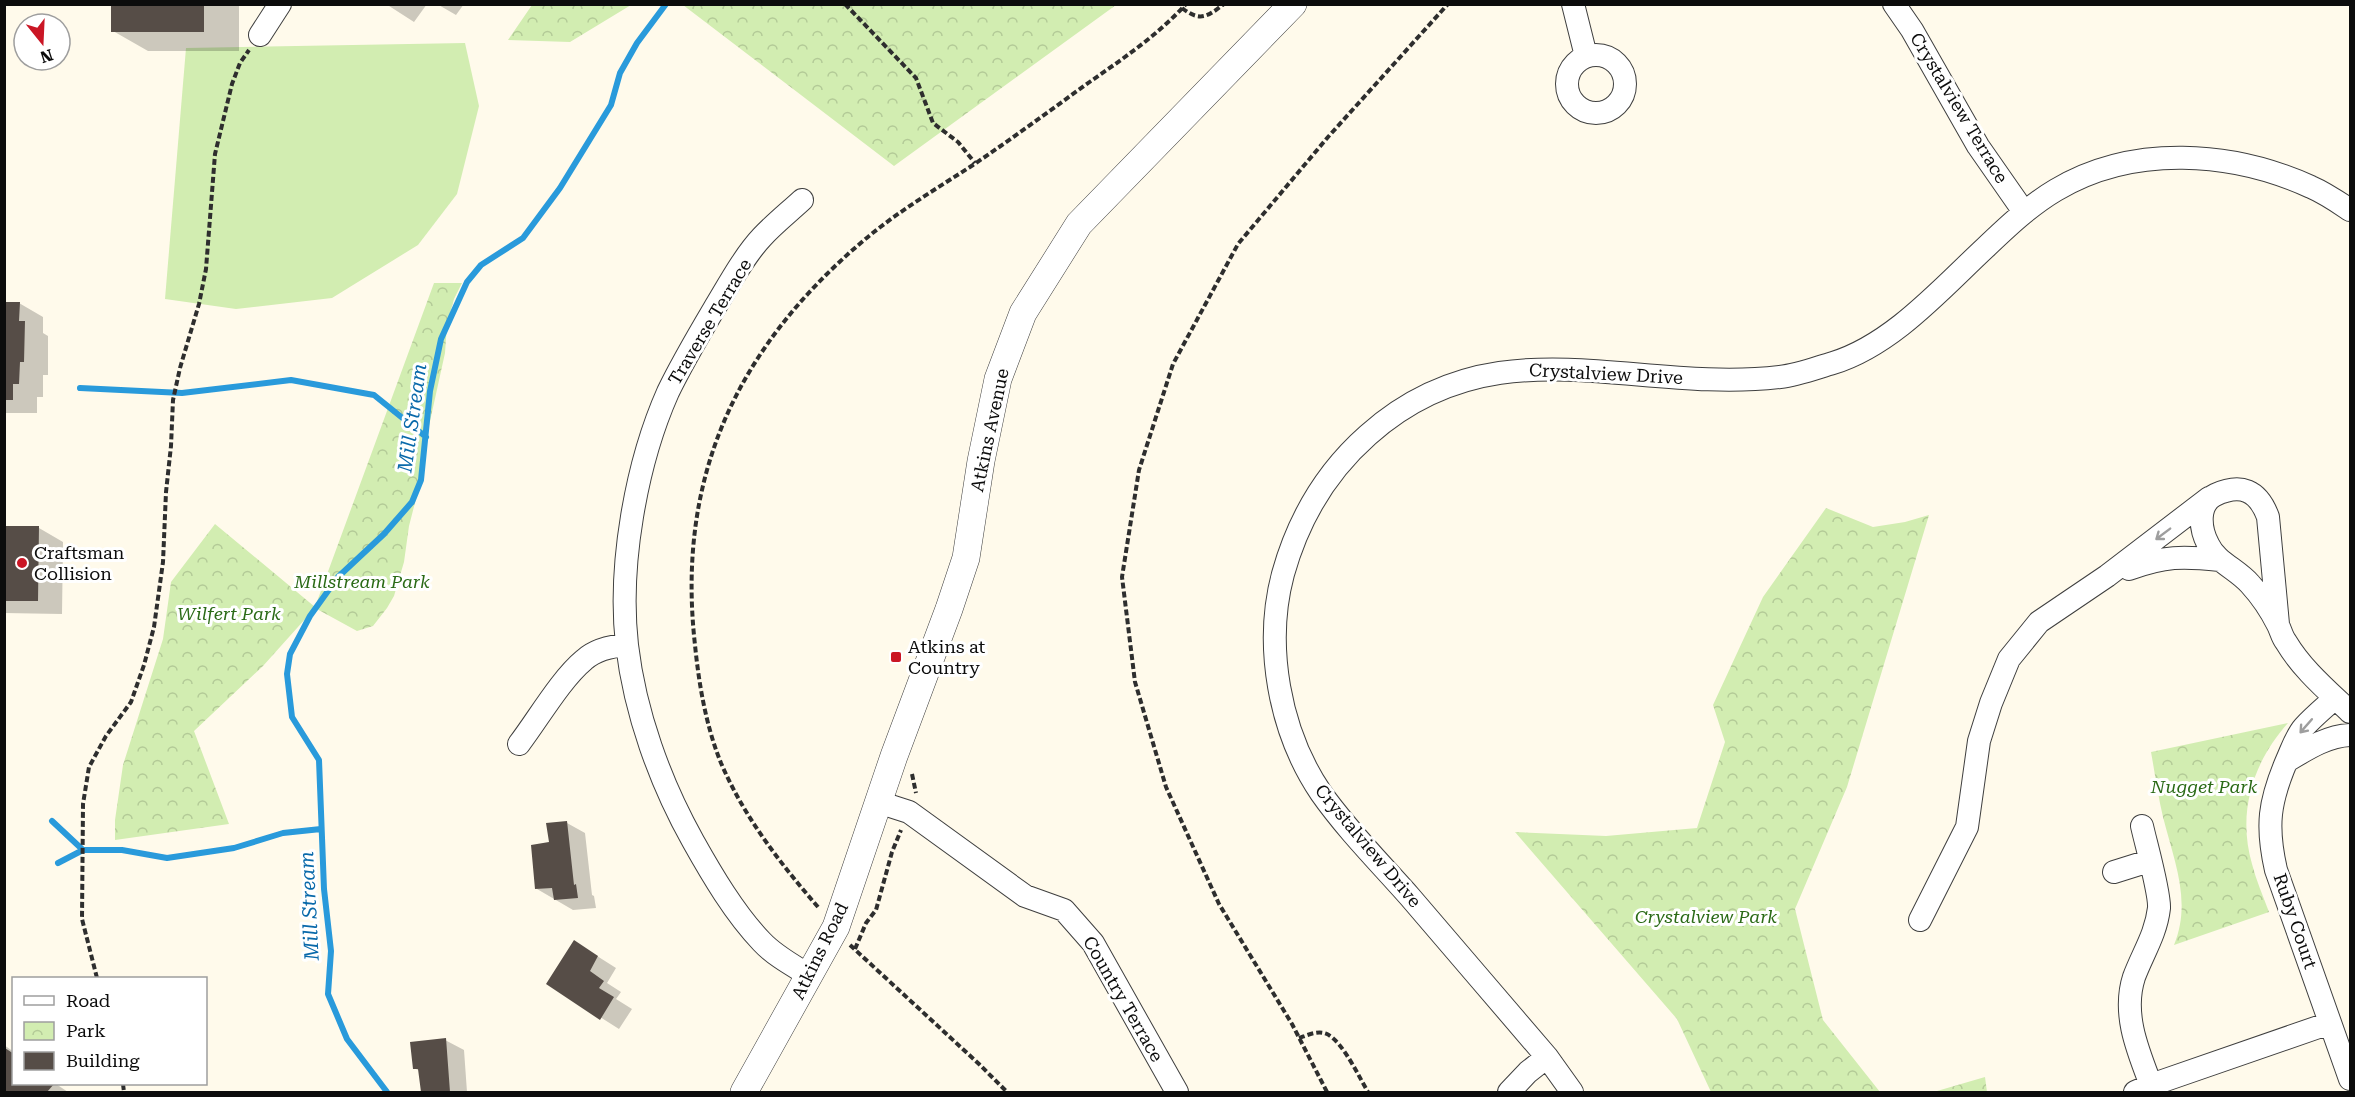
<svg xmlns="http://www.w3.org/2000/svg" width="2355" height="1097" viewBox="0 0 2355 1097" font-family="'Roboto Serif',serif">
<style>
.grass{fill:#d2edb1}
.park{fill:url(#park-crowns)}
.shadow{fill:#0003}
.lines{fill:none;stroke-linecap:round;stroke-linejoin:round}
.stream{stroke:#299adb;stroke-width:6}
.building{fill:#564d47}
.minor-casing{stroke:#3f3f3f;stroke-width:24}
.tertiary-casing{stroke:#3f3f3f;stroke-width:28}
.path{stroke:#2e2e2e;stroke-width:4;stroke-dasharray:6 3;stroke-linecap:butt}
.minor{stroke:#fff;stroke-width:22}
.tertiary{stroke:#fff;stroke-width:27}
.oneway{stroke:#9e9e9e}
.poi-dot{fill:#ca1625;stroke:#fff;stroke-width:2}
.labels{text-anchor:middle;stroke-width:6;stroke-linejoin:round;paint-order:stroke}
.street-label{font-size:18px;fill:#0c0c0c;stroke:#fff}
.poi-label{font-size:18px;fill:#0c0c0c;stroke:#fff;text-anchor:start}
.park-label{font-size:18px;font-style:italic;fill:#2a6a16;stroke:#fff}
.water-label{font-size:20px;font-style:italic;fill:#0969aa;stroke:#fff}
</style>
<defs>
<pattern id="park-crowns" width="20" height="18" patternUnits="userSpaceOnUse" patternTransform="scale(1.5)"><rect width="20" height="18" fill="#d2edb1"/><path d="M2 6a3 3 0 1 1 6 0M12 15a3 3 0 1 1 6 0" fill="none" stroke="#b3ca97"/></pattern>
</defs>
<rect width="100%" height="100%" fill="#fffaeb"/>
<path class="grass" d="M465 43 479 106 457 194 418 245 332 298 236 309 165 299 186 48Z"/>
<path class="park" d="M532 5V4L631 5 570 42 508 40Z
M683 5H1116L894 166Z
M434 283H462L454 299 447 324 445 353 425 444 418 491 409 526 404 562 394 596 387 608 373 626 357 631 315 608 263 666 194 731 229 824 115 840V820L123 765 163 639 171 582 215 524 315 607Z
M1826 508 1873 527 1905 522 1929 515 1847 787 1795 909 1823 1020 1880 1092H1711L1677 1019 1515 832 1606 836 1697 828 1725 742 1713 705 1763 597Z
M2288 723C2253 762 2237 812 2252 864 2256 880 2263 896 2269 912L2174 945C2192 901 2174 861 2163 817 2158 796 2155 774 2151 752Z
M1985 1077 1987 1092H1905L1937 1091Z"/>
<path class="shadow" d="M113 4H239V51H148L113 31Z
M386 4H427L414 22Z
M437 4H464L456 15Z
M4 303H19L43 317V333L48 336V375H43V397H37V413H4Z
M4 527 39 528 63 542 62 614 4 613Z
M567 823 585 833 592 895 594 896 596 908 573 910 537 889 551 843Z
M575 942 616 968 607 983 621 992 616 999 632 1009 619 1029 548 984Z
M445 1040 464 1050 467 1092H422L420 1071 414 1068Z
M4 1045 14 1052V1084H56L68 1092H4Z"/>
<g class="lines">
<path class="stream" d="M80 388 182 393 291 380 374 395 426 437
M52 821 83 850H122L167 858 234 848 283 833 321 829
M58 863 83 850
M387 1092 347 1039 328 994 331 951 324 889 319 760 292 717 287 674 290 654 310 616 338 577 384 534 412 502 421 480 430 391 441 339 467 282 481 265 523 238 560 188 611 105 620 73 637 43 666 4"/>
</g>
<path class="building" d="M111 4H204V32H111Z
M4 302H20L19 321H25L24 362H20L19 384H13V400H4Z
M4 526H39L38 601H4Z
M567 821 574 885 576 884 578 898 554 900 552 888 535 889 531 845 549 842 546 823Z
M574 940 598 956 590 971 604 981 599 988 614 997 600 1020 546 984Z
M446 1038 450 1092H421L418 1069H413L410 1042Z
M5 1048 14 1054V1084H54L47 1092H5Z"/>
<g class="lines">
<defs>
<path id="minor" d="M1573 4 1586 56
M1894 4 1912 30 1978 146 2024 212
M260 35 280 4
M1567 84a29 29 0 1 1 58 0a29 29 0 1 1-58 0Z
M802 200C789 212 774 224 762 237 744 256 728 286 714 309 698 336 682 363 668 392 636 464 618 566 627 645 635 713 660 782 693 841 712 875 735 914 762 942 775 956 794 966 810 976
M2129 569C2165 556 2182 556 2220 560
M2278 624 2268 517C2258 490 2241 483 2215 495 2197 504 2200 529 2208 544 2216 562 2237 569 2250 584 2261 596 2271 611 2278 625 2281 631 2282 637 2286 642 2302 669 2327 690 2350 712
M2335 698C2325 707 2313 717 2304 727 2296 736 2292 749 2287 760 2269 802 2266 826 2276 870L2350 1079
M519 744C538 719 561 679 584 660 596 649 612 646 627 645
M2287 761C2307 749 2327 736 2350 735
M878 802 909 812 1025 896 1064 910 1093 943 1177 1092
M2142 826C2146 844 2160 893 2159 908 2156 934 2143 953 2134 977 2122 1014 2138 1051 2151 1085
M2114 872 2149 861
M1920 920 1967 827 1979 741 1991 703 2009 659 2039 622 2107 576 2209 498
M1509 1092 1528 1072 1547 1057
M1572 1092 1547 1057C1501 1004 1456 950 1410 897 1380 863 1347 830 1321 793 1279 731 1264 645 1283 574 1298 520 1326 472 1368 435 1496 321 1632 394 1780 377 1798 375 1816 368 1833 363 1892 345 1941 289 1985 248 2007 227 2029 206 2056 190 2133 144 2232 151 2311 187 2325 193 2338 202 2350 210
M2135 1092 2151 1085 2330 1023"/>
<path id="tertiary" d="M744 1092 836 927 894 756 949 609 966 558 981 461 998 379 1023 313 1079 224 1293 4"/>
</defs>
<use href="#minor" class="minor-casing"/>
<use href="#tertiary" class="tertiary-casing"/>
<path class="path" d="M845 4 916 78 933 123 958 142 975 163
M1182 8C1200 22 1207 17 1224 4
M912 774 916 793
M818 907C780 863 744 817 721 763 706 726 699 685 695 645 676 477 737 348 863 241 897 212 936 189 973 165 1013 138 1052 109 1091 81 1124 58 1159 34 1186 4
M850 945 979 1064 1007 1092
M855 949 866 923 876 910 892 852 901 830
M97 978 82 919 83 804 89 767 106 736 131 702 144 665 154 627 163 562 166 492 171 446 173 400 180 368 199 304 206 269 215 154 232 84 240 63 249 50
M1299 1038C1308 1035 1318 1030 1327 1034 1343 1042 1359 1077 1368 1092
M123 1084 124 1092
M1327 1092 1292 1024 1219 904 1166 787 1135 682 1122 577 1139 470 1173 364 1238 244 1328 137 1448 4"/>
<use href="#minor" class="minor"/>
<use href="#tertiary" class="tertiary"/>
</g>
<defs><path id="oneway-shaft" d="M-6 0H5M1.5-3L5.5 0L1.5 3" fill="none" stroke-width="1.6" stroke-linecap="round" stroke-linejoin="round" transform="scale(1.5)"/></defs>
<g class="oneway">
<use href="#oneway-shaft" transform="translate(2163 534) rotate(143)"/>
<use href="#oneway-shaft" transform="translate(2306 726) rotate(131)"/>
</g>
<g class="poi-dot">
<circle cx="22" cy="563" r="6"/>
<rect x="890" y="651" width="12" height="12" rx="3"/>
</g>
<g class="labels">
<g class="street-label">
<text transform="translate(1959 108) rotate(59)" y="6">Crystalview Terrace</text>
<text transform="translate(710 322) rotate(-59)" y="6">Traverse Terrace</text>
<text transform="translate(1606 374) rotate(3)" y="6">Crystalview Drive</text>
<text transform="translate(990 430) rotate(-78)" y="6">Atkins Avenue</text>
<text transform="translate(1368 846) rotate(50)" y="6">Crystalview Drive</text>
<text transform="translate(2295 921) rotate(71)" y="6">Ruby Court</text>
<text transform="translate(820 951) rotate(-64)" y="6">Atkins Road</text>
<text transform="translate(1123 999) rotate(60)" y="6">Country Terrace</text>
</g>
<g class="poi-label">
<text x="34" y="559">Craftsman<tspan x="34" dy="21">Collision</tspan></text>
<text x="908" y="653">Atkins at<tspan x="908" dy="21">Country</tspan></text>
</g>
<g class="park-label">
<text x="362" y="588">Millstream Park</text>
<text x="229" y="620">Wilfert Park</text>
<text x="2204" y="793">Nugget Park</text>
<text x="1706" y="923">Crystalview Park</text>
</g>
<g class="water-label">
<text transform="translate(412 418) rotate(-82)" y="7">Mill Stream</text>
<text transform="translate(309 906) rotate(-93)" y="7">Mill Stream</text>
</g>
</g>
<rect width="2355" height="1097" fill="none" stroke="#0c0c0c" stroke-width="12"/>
<rect x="12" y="977" width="195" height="108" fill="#ffffff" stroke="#9e9e9e" stroke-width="1.5"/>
<rect x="24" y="996" width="30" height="9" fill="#ffffff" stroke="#9e9e9e" stroke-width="1.5"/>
<text x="66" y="1007" font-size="18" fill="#0c0c0c">Road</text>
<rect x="24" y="1022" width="30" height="18" fill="url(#park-crowns)" stroke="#9e9e9e" stroke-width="1.5"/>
<text x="66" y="1037" font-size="18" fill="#0c0c0c">Park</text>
<rect x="24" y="1052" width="30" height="18" fill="#564d47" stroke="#9e9e9e" stroke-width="1.5"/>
<text x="66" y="1067" font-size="18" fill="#0c0c0c">Building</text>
<g transform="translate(42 42) rotate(162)"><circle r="28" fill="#ffffff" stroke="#9e9e9e" stroke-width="1.5"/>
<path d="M0-4.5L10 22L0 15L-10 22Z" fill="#ca1625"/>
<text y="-9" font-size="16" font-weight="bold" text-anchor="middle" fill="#0c0c0c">N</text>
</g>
</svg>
